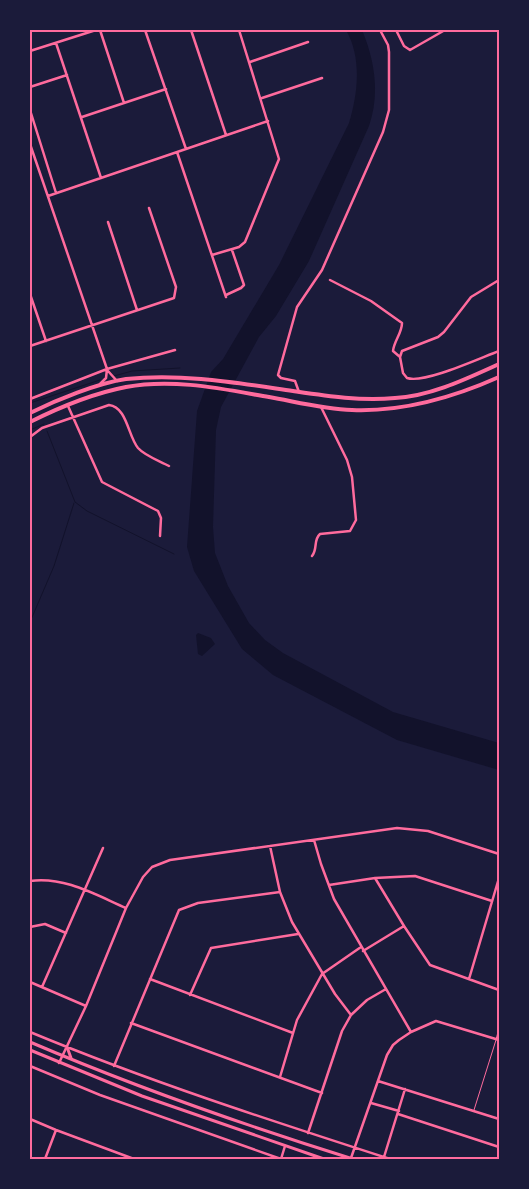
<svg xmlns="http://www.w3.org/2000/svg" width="529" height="1189" viewBox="0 0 529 1189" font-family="'Roboto Condensed',sans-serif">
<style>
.water{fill:#12122b}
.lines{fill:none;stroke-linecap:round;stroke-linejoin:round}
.stream{stroke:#12122b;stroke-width:1}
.service{stroke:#ff6b9d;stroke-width:1}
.minor{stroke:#ff6b9d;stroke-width:2.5}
.secondary{stroke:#ff6b9d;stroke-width:3}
.trunk{stroke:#ff6b9d;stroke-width:4}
.neatline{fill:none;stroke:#ff6b9d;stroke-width:2}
</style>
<rect width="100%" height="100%" fill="#1b1b3a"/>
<path class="water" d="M346 30H362C375 61 380 94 369 126L309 261 276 316 259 337 221 407 216 430 213 527 215 553 228 586 249 623 265 640 283 653 393 712 499 743V770L397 740 273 675 242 649 194 571 187 547 197 411 211 372 223 359 279 265 349 123C358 93 362 58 346 30Z
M198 633 211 638 215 644 202 656 198 654 196 635Z"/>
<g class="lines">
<path class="stream" d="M114 376 132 371 180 368
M30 388 31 390
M30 403 100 380
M30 430 44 424
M47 431 75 502 87 511 174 554
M30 622 54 566 74 503"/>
<path class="service" d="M474 1110 496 1040"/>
<path class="minor" d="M100 30 124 103
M145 30 186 149
M191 30 226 135
M396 30 404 46 410 50 445 30
M56 43 101 178
M30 51 96 30
M250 62 308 42
M30 87 67 75
M262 98 322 78
M30 110 56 193
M82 117 166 89
M30 144 107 369 106 378 100 384
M177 152 226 297
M48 196 268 121
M108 222 137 310
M212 255 239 247 245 242 279 159 239 30
M330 280 371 301 402 323C402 333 394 341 393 351L400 357 403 373 407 378C424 384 480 358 499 351
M30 294 46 341
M226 295 241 288 244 285 232 250
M30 346 174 298 176 287 149 208
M400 357 402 351 438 337 444 332 471 297 499 280
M108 371 117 381
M299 392 295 381 281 378 278 375 297 307 322 270 383 132 389 110V52L388 45 380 30
M30 399 107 369 175 350
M68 406 102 482 158 511 161 518 160 536
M30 437 42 428 109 405C127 407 128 436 138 448 145 456 160 461 169 466
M312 556C318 549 313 540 320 534L350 531 356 520 352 477 347 460 321 407
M314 840 321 864 334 899 411 1032
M270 846 280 892 292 922 335 994 351 1015
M375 878 404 926 430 965 499 990
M30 881C64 876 96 895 126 908
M329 885 375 878 415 876 492 901
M30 927 45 924 66 933
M363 951 404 926
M150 979 293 1033
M469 979 499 878
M30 982 86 1006
M42 987 103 848
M190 995 211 948 298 934
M131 1023 322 1093
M30 1032C148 1081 269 1120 390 1159
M497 1039 499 1031
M59 1063 86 1006 126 908 143 877 152 867 170 860 397 828 428 831 499 854
M30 1066 100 1095 281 1159
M114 1066 179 910 198 903 280 892
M280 1077 297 1020 322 974 361 947
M378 1081 499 1119
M371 1103 399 1111
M398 1114 499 1147
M30 1119 56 1130 134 1159
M308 1133 342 1031 351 1015 367 1000 386 989
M384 1157 405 1089
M351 1158 387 1055 393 1045 399 1040 411 1032 436 1021 499 1040
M45 1159 56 1130
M281 1159 285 1146"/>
<path class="secondary" d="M30 1042C135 1087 244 1125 353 1159
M67 1047 71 1058
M30 1050 142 1096 324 1159"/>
<path class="trunk" d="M30 413C56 400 98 383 126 379 182 373 238 383 293 391 327 396 359 401 395 398 431 396 466 379 499 364
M30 422C58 408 95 393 126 387 173 378 223 389 269 397 297 402 324 409 352 410 404 412 452 398 499 377"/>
</g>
<rect width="529" height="1189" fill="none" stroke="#1b1b3a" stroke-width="62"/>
<rect x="31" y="31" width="467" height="1127" class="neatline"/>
</svg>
